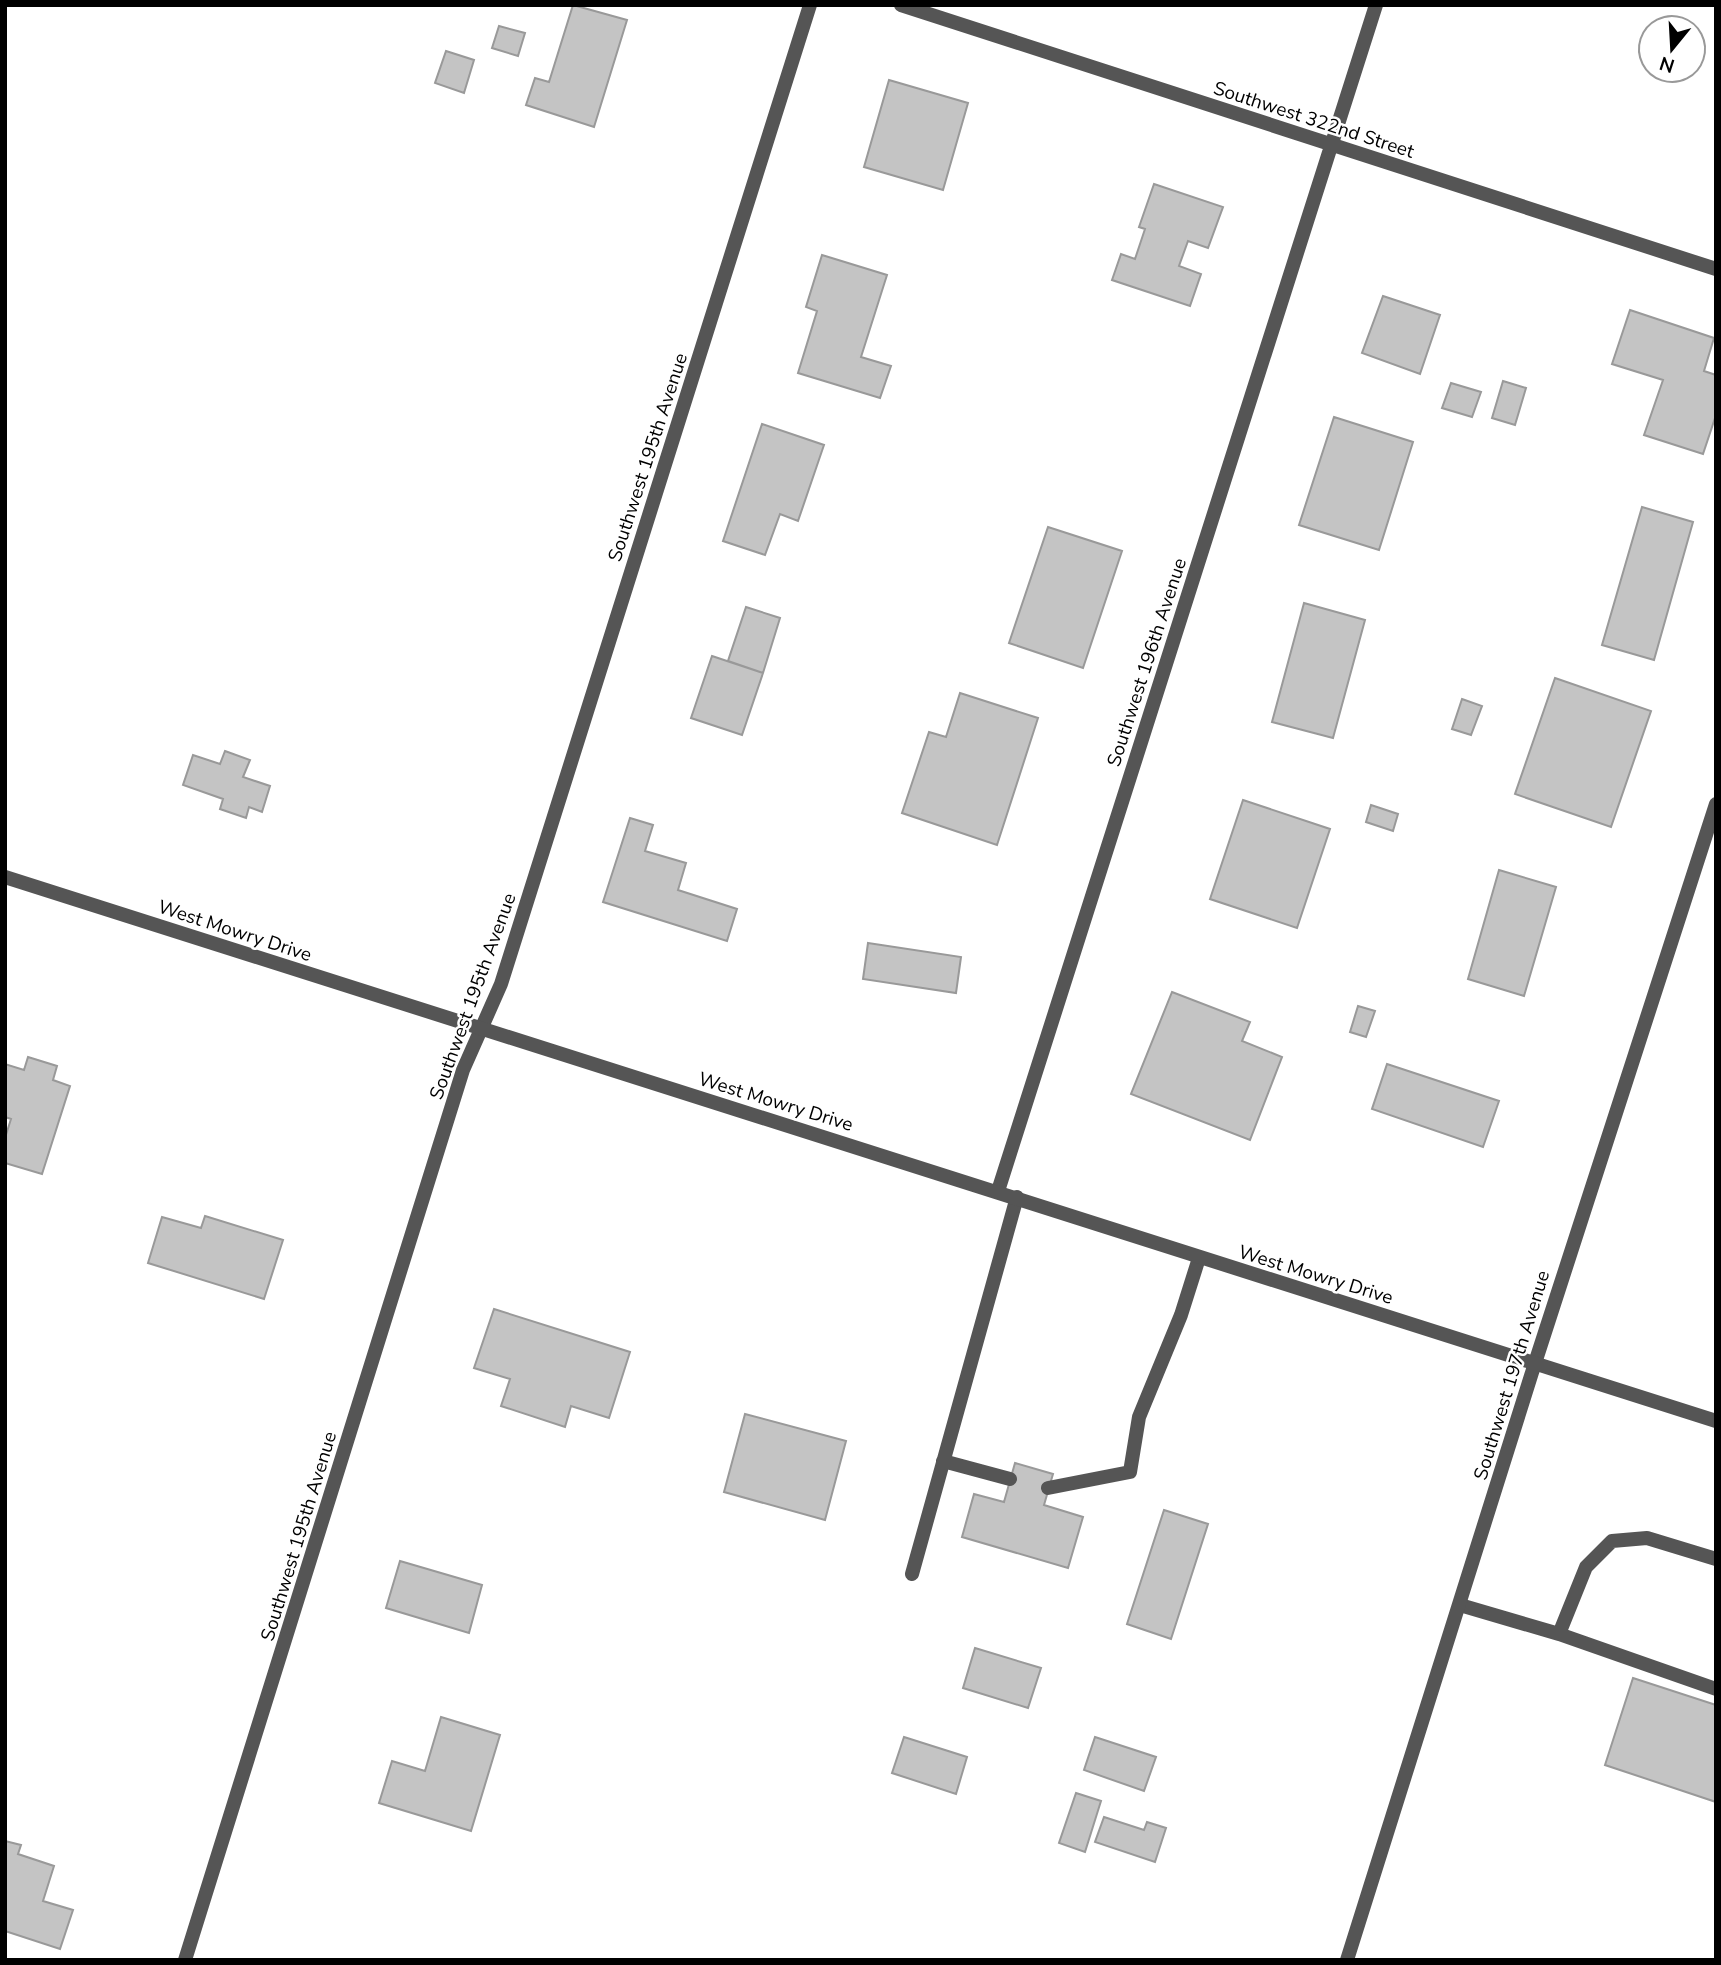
<svg xmlns="http://www.w3.org/2000/svg" width="1721" height="1965" viewBox="0 0 1721 1965" font-family="'Nunito Sans',sans-serif">
<style>
.building{fill:#c4c4c4;stroke:#999;stroke-width:2}
.lines{fill:none;stroke-linecap:round;stroke-linejoin:round}
.service{stroke:#555;stroke-width:14}
.minor{stroke:#555;stroke-width:14}
.tertiary{stroke:#555;stroke-width:14}
.labels{text-anchor:middle;stroke-width:5;stroke-linejoin:round;paint-order:stroke}
.street-label{font-size:19px;fill:#000;stroke:#fff}
</style>
<rect width="100%" height="100%" fill="#fff"/>
<path class="building" d="M573 5 627 20 594 127 526 105 535 78 549 82Z
M499 26 525 33 518 56 492 48Z
M446 51 474 60 464 93 435 83Z
M889 80 968 103 943 190 864 167Z
M1154 184 1223 207 1208 248 1188 241 1179 266 1201 274 1190 306 1112 280 1121 254 1135 259 1145 229 1139 227Z
M822 255 887 275 861 357 891 366 880 398 798 373 817 311 806 307Z
M1383 296 1440 315 1420 374 1362 353Z
M1630 310 1714 338 1704 371 1716 375V415L1703 454 1644 435 1663 380 1612 364Z
M1503 381 1526 388 1515 425 1492 418Z
M1451 383 1481 392 1472 417 1442 408Z
M1334 417 1413 442 1379 550 1299 525Z
M762 424 824 445 798 521 780 514 765 555 723 541Z
M1642 507 1693 522 1654 660 1602 645Z
M1048 527 1122 551 1083 668 1009 643Z
M1304 603 1365 620 1333 738 1272 722Z
M746 607 780 618 763 673 728 661Z
M712 656 763 673 742 735 691 718Z
M1555 678 1651 711 1611 827 1515 794Z
M960 693 1038 718 997 845 902 813 929 732 946 737Z
M1462 699 1482 706 1471 735 1452 729Z
M225 751 250 760 243 777 270 786 262 812 249 807 246 818 220 809 223 799 183 785 193 755 220 764Z
M1243 800 1330 829 1297 928 1210 899Z
M1371 805 1398 814 1393 831 1366 822Z
M630 818 653 825 645 851 686 863 678 890 737 909 727 941 603 902Z
M1499 870 1556 887 1524 996 1468 979Z
M868 943 961 957 956 993 863 979Z
M1172 992 1250 1022 1242 1041 1282 1057 1250 1140 1131 1094Z
M1358 1006 1375 1011 1366 1037 1350 1032Z
M28 1057 57 1066 53 1080 70 1086 42 1174 5 1163V1138L11 1119 5 1117V1064L24 1070Z
M1387 1064 1499 1101 1483 1147 1372 1109Z
M205 1216 283 1240 264 1299 148 1263 162 1217 201 1228Z
M494 1309 630 1352 609 1418 571 1406 565 1427 501 1406 510 1379 474 1368Z
M745 1414 846 1441 825 1520 724 1492Z
M1015 1463 1053 1474 1044 1505 1083 1517 1068 1568 962 1537 974 1494 1004 1502Z
M1164 1510 1208 1524 1171 1639 1127 1624Z
M400 1561 482 1585 469 1633 386 1608Z
M975 1648 1041 1668 1028 1708 963 1688Z
M1633 1678 1716 1705V1802L1605 1765Z
M441 1717 500 1735 471 1831 379 1803 392 1761 425 1771Z
M904 1737 967 1757 956 1794 892 1773Z
M1095 1737 1156 1757 1144 1791 1084 1770Z
M1076 1793 1101 1801 1085 1852 1059 1843Z
M1104 1817 1144 1830 1147 1822 1166 1828 1155 1862 1095 1842Z
M5 1841 21 1845 18 1854 54 1866 43 1901 73 1910 60 1949 5 1931Z"/>
<g class="lines">
<path class="service" d="M943 1461 1010 1479
M1048 1488 1130 1472 1139 1417 1181 1315 1199 1258
M912 1574 1017 1197
M1460 1605 1559 1634 1586 1567 1612 1541 1647 1538 1716 1559
M1559 1634 1716 1689"/>
<path class="minor" d="M901 5 1716 269
M998 1191 1376 5
M1535 1363 1716 804
M185 1960 463 1070 501 984 810 5"/>
<path class="tertiary" d="M5 877 1716 1421
M1347 1960 1535 1363"/>
</g>
<g class="labels">
<g class="street-label">
<text transform="translate(1314 119) rotate(18)" y="7">Southwest 322nd Street</text>
<text transform="translate(647 457) rotate(-72)" y="7">Southwest 195th Avenue</text>
<text transform="translate(1146 662) rotate(-72)" y="7">Southwest 196th Avenue</text>
<text transform="translate(235 930) rotate(18)" y="7">West Mowry Drive</text>
<text transform="translate(472 996) rotate(-70)" y="7">Southwest 195th Avenue</text>
<text transform="translate(776 1101) rotate(17)" y="7">West Mowry Drive</text>
<text transform="translate(1316 1274) rotate(17)" y="7">West Mowry Drive</text>
<text transform="translate(1511 1375) rotate(-73)" y="7">Southwest 197th Avenue</text>
<text transform="translate(298 1536) rotate(-73)" y="7">Southwest 195th Avenue</text>
</g>
</g>
<rect width="1721" height="1965" fill="none" stroke="#000000" stroke-width="14"/>
<g transform="translate(1672 49) rotate(198)"><circle r="33" fill="#ffffff" stroke="#999999" stroke-width="2"/>
<path d="M0-5L12 26L0 18L-12 26Z" fill="#000000"/>
<text y="-10" font-size="19" font-weight="bold" text-anchor="middle" fill="#000000">N</text>
</g>
</svg>
